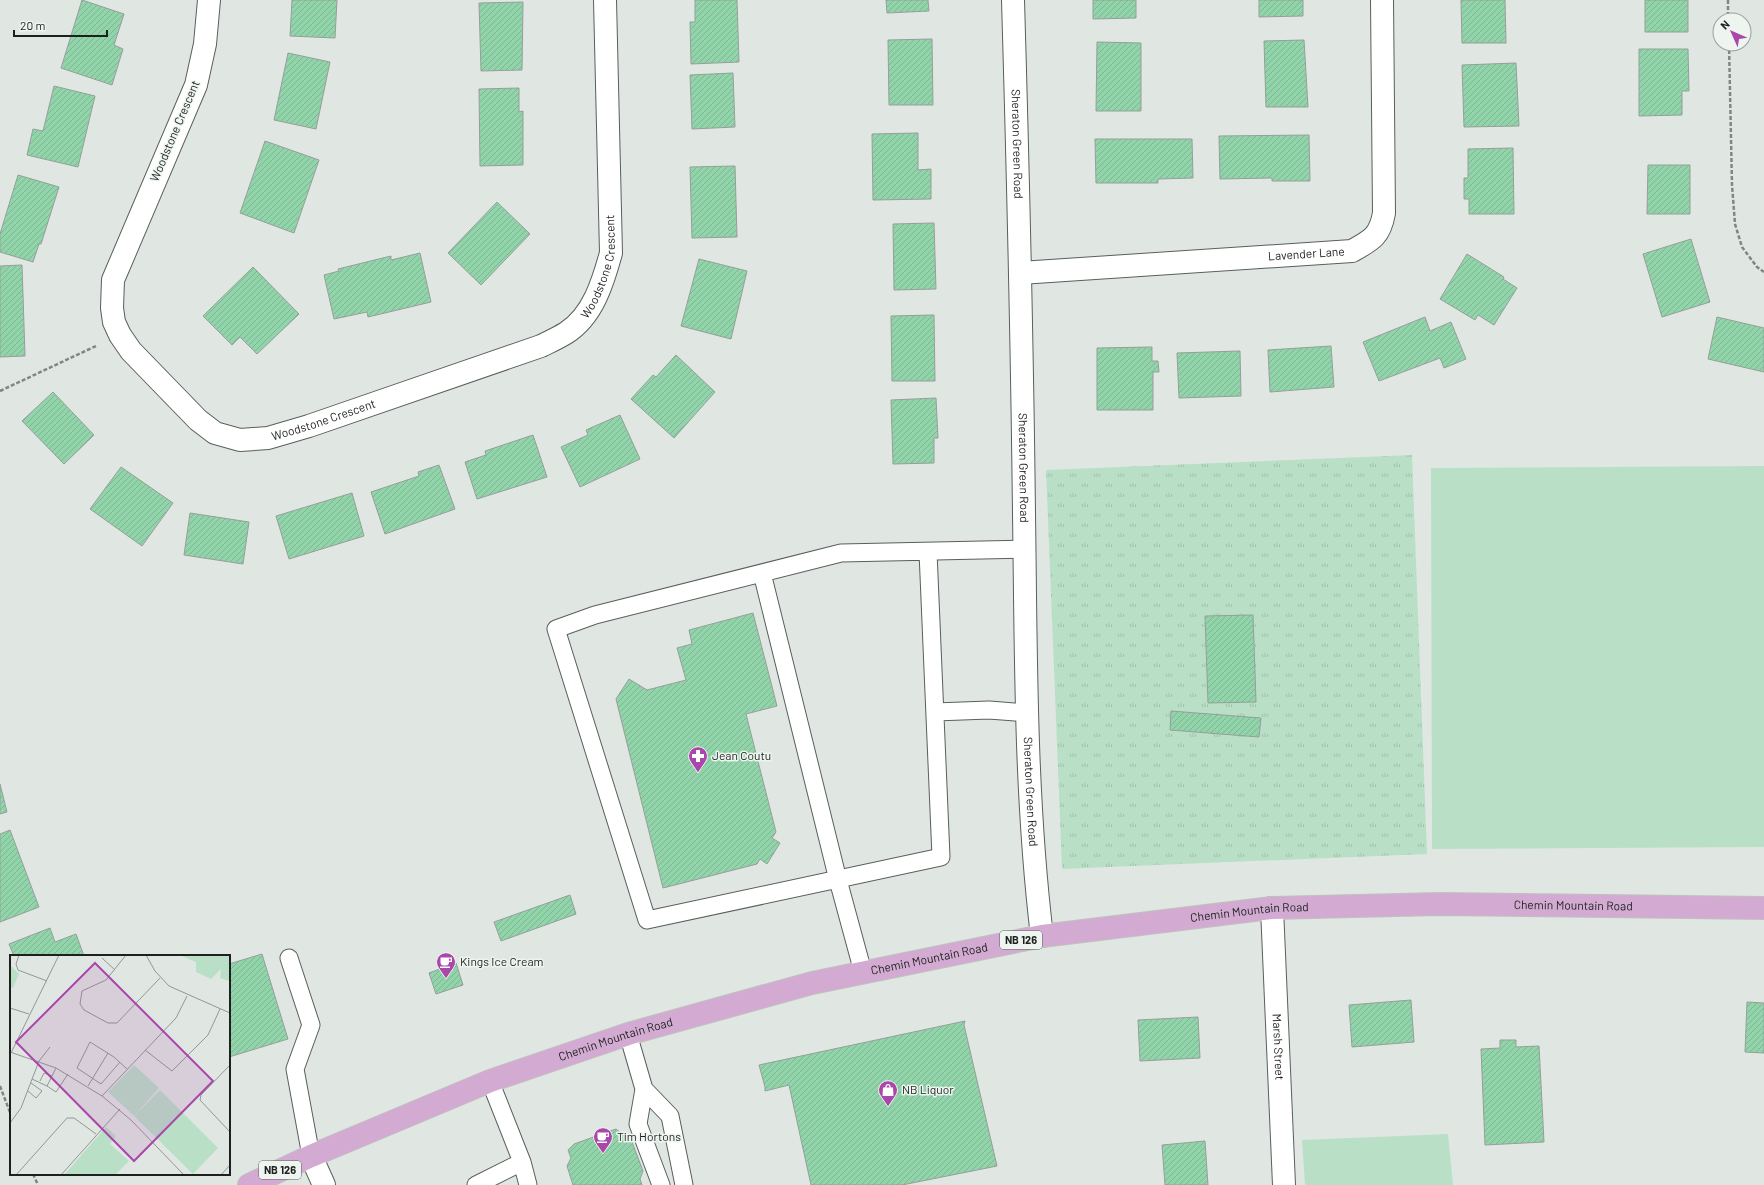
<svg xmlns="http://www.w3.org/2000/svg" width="1764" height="1185" viewBox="0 0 1764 1185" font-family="Barlow,sans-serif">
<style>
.green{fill:#b9e0c6}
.park{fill:url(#park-tufts)}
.building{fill:url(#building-hatch);stroke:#979e9a}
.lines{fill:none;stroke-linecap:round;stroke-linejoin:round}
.lane-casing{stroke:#595f5b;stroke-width:19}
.street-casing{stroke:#595f5b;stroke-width:24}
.primary-casing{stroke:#c0c1c0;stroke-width:24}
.path{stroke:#818683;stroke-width:2.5;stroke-dasharray:4 2;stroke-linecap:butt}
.lane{stroke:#fff;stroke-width:17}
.street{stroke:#fff;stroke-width:22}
.primary{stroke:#d3abd2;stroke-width:22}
.labels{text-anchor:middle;stroke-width:3;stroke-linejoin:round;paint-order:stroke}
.shield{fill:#eef5f0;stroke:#5c605e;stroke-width:1}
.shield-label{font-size:11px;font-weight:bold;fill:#1e201f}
.street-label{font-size:12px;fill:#1e201f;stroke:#eef5f0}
.poi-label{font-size:12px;fill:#1e201f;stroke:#eef5f0;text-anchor:start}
.inset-road{fill:none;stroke:#929795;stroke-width:1}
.view{fill:#ab46ab;fill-opacity:0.15;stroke:#ab46ab;stroke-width:2}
.inset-edge{fill:none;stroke:#1e201f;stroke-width:2}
</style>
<defs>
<pattern id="park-tufts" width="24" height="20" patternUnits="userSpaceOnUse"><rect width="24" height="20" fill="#b9e0c6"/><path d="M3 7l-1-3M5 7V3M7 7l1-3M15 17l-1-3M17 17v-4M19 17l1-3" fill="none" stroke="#9fc0aa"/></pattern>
<pattern id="building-hatch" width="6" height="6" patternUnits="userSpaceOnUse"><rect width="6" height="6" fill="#92d4aa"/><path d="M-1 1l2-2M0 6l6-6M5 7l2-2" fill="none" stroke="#7db692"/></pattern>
</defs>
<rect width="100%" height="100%" fill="#e0e7e3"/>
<path class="green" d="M1764 466V847L1432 849 1431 468Z
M1448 1134 1453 1185H1305L1302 1140Z"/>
<path class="park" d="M1412 455 1427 854 1062 869 1046 470Z"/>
<path class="building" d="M82 0 124 14 114 45 123 49 112 85 61 68Z
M292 0H337L335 38 290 36Z
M695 0H737L739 62 691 64 690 22H695Z
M886 0H928L929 11 887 13Z
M1093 0H1136V18L1093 19Z
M1259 0H1303V16L1259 17Z
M1461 0H1505L1506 43H1462Z
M1645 0H1688V32H1645Z
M523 2 522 70 481 71 479 3Z
M932 39 933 105H889L888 40Z
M1304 40 1308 107H1266L1264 41Z
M1097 42 1141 43V111H1096Z
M1639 49H1688L1689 91H1682V115L1639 116Z
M288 53 330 62 316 129 274 120Z
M1516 63 1519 126 1464 127 1462 65Z
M733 73 735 127 692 129 690 75Z
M54 86 95 96 78 167 27 155 33 129 43 131Z
M519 88V112L523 111V165L480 166 479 89Z
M918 133V170L931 169V199L873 200 872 134Z
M1309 135 1310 181H1272V178L1220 179 1219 136Z
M1095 139H1192L1193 178 1158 179V183H1096Z
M265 141 319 160 294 233 240 213Z
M1513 148 1514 214H1469V199H1464V178H1468V149Z
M1648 165H1690V214H1647Z
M735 166 737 237 692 238 690 167Z
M18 175 59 187 41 244H39L33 262 0 252V234Z
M497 202 530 234 481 285 448 253Z
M934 223 936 289 894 290 893 224Z
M1691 239 1710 302 1662 317 1643 254Z
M420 253 431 302 368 317 367 312 334 319 324 275 339 271 338 269 391 256V260Z
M1467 254 1504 277 1503 279 1517 288 1494 325 1478 315 1475 320 1440 299Z
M699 259 747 271 731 339 681 326Z
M22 265 25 356 0 357V266Z
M253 267 299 314 257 354 240 337 232 345 203 316Z
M934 315 935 381H892L891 316Z
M1425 317 1430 331 1451 322 1466 359 1444 368 1440 358 1379 381 1363 342Z
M1717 317 1764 328V372L1708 359Z
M1331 346 1334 387 1270 392 1268 350Z
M1152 347V361H1158L1159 372H1153V410H1097V348Z
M1240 351 1241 396 1179 398 1177 353Z
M676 355 715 392 674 438 631 399 653 375 656 377Z
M53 392 94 435 64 464 22 421Z
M936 398 938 438H934V463L893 464 891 400Z
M620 415 640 459 580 487 561 447 588 435 586 430Z
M533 435 547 477 477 499 465 462 486 455 485 451Z
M439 465 455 509 385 534 371 492 419 476 418 472Z
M121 467 173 503 142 546 90 509Z
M352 493 364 536 289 559 276 516Z
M190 513 249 522 243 564 184 555Z
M753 613 777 706 746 714 776 832 772 838 780 843 767 864 760 859 757 864 663 888 616 699 629 679 647 690 686 680 677 648 692 644 689 630Z
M1253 615 1256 702 1208 703 1205 616Z
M1171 711 1261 718 1259 737 1170 730Z
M0 784 7 812 0 814Z
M10 830 39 907 0 922V834Z
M570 895 576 914 501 941 494 922Z
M50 928 55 942 76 934 84 956H14L9 944Z
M262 954 288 1039 229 1057V964Z
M456 963 463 985 436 994 429 973Z
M1411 1000 1414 1042 1352 1047 1349 1005Z
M1747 1002 1764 1003V1053L1745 1052Z
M1198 1017 1200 1058 1140 1061 1138 1020Z
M965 1021 964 1025 997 1166 902 1185H811L789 1085 765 1091V1087L759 1065Z
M1500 1040H1516V1047L1539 1046 1544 1142 1485 1145 1481 1049 1500 1048Z
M616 1129 632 1142 643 1171 640 1179 642 1185H573L567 1166 571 1158 568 1150 574 1144Z
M1205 1141 1208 1185H1165L1162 1145Z"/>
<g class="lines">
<defs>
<path id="lane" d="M928 552 941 857 647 920 556 629 595 615 841 553 1025 549
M762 573 838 880 863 972
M935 712 989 710 1027 713
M289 958 311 1025 295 1069 311 1156
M628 1034 644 1089 638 1124 661 1185
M490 1081 522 1162 528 1185
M644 1089 670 1116 684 1185
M476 1185 522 1162"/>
<g id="street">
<path id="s1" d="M209 0 205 44 196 85 113 280 112 308 114 322 120 335 131 351 198 420 215 433 240 440 268 438 309 426 541 346C549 342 558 338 566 333 593 316 603 282 611 253L605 0"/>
<path id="s2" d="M1013 0C1018 171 1022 342 1024 513 1026 654 1025 796 1042 936"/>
<path id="s3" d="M1020 273 1352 251C1372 240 1380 236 1384 213L1382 0"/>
<path id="s4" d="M1272 908 1284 1185"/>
<path d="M311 1156 324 1185"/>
</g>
<g id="primary">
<path id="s5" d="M249 1185 311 1156 490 1081 628 1034 812 983 1042 936 1272 908 1439 904 1764 908"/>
</g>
</defs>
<use href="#lane" class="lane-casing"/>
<use href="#street" class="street-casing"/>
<use href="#primary" class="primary-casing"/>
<path class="path" d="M1728 0V20
M1729 44 1732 185 1735 224 1742 247 1757 267 1764 272
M0 391 96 346
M0 1086 11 1115
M33 1174 38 1185"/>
<use href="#lane" class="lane"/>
<use href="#street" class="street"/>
<use href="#primary" class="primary"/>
</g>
<defs>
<symbol id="pharmacy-pin" viewBox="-11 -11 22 30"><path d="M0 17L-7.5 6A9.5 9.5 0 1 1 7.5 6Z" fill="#ab46ab" stroke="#eef5f0"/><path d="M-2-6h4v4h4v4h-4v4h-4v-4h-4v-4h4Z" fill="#fff"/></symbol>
<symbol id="cafe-pin" viewBox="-11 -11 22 30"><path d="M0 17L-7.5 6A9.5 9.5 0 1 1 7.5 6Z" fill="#ab46ab" stroke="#eef5f0"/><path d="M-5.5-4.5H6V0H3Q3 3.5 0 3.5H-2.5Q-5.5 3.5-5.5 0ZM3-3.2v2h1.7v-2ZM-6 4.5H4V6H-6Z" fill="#fff"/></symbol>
<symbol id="shop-pin" viewBox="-11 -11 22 30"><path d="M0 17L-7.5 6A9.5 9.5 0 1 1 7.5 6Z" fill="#ab46ab" stroke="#eef5f0"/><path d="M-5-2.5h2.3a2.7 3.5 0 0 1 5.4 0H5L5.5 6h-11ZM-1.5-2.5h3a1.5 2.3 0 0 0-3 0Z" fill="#fff"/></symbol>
</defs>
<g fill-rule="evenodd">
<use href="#pharmacy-pin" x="687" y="745" width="22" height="30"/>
<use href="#cafe-pin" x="435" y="951" width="22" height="30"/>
<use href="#shop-pin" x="877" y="1079" width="22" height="30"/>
<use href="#cafe-pin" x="592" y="1126" width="22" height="30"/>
</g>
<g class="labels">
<g class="shield">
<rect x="1000" y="931" width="42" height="18" rx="3"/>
<rect x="259" y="1161" width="42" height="18" rx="3"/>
</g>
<g class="shield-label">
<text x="1021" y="944">NB 126</text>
<text x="280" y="1174">NB 126</text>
</g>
<g class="street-label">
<text transform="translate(175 131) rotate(-67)" y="4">Woodstone Crescent</text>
<text dy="4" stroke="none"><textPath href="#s2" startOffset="144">Sheraton Green Road</textPath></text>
<text dy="4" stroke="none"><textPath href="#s3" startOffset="287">Lavender Lane</textPath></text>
<text dy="4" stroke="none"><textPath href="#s1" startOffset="940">Woodstone Crescent</textPath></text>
<text dy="4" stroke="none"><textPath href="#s1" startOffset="604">Woodstone Crescent</textPath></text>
<text dy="4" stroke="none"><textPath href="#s2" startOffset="468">Sheraton Green Road</textPath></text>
<text dy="4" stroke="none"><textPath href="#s2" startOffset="792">Sheraton Green Road</textPath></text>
<text dy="4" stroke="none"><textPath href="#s5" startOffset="1367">Chemin Mountain Road</textPath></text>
<text dy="4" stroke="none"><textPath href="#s5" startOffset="1043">Chemin Mountain Road</textPath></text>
<text dy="4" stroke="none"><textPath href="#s5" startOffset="719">Chemin Mountain Road</textPath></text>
<text dy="4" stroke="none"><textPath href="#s5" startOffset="395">Chemin Mountain Road</textPath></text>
<text dy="4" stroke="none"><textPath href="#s4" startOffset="139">Marsh Street</textPath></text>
</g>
<g class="poi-label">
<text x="712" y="760">Jean Coutu</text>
<text x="460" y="966">Kings Ice Cream</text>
<text x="902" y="1094">NB Liquor</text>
<text x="617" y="1141">Tim Hortons</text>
</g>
</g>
<g transform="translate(10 955)">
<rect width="220" height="220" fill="#e0e7e3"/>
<path d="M150 135 208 193 183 219 124 161ZM96 172 106 181 100 189 119 206 105 220H54Z" fill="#b9e0c6"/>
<path d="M169 0H220V32L219 26 210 23 211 14 201 24 186 17V7ZM0 10 9 19 3 33 0 32ZM124 110 149 133 124 161 98 137Z" fill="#b9e0c6"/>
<path class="inset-road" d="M9 0 6 9 8 15 37 26M116 0 96 25 72 36 70 49 74 55 98 68H107L150 23M136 0 145 16 159 31 220 58M92 3 105 15M0 53 19 59M135 95 162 116 198 80 210 54M0 97 46 113 92 141 121 165 174 220M1 98 49 0M110 107 91 129 67 113 80 87 104 102 117 114M220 110 191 140 190 145 220 177M22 124 37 131 46 113M30 126 34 118 42 121M37 131 46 137 58 119M78 131 98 98M18 136 26 143 32 136 21 128M92 141 166 63 177 41M0 168 11 153 29 106 40 92M6 220 57 163H64L86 179M51 220 110 154M211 220 220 210"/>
<path class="view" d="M85 8 203 126 124 206 6 87Z"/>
<rect width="220" height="220" class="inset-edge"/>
</g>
<g transform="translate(1732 32) rotate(315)"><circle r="19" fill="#eef5f0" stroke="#9ba09c"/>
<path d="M0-3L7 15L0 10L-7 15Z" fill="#ab46ab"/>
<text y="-6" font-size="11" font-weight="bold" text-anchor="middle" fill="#1e201f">N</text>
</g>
<path d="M14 30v6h93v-6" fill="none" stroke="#1e201f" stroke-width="2"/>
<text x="20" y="30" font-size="12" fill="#1e201f" stroke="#eef5f0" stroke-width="3" paint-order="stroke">20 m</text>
</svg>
